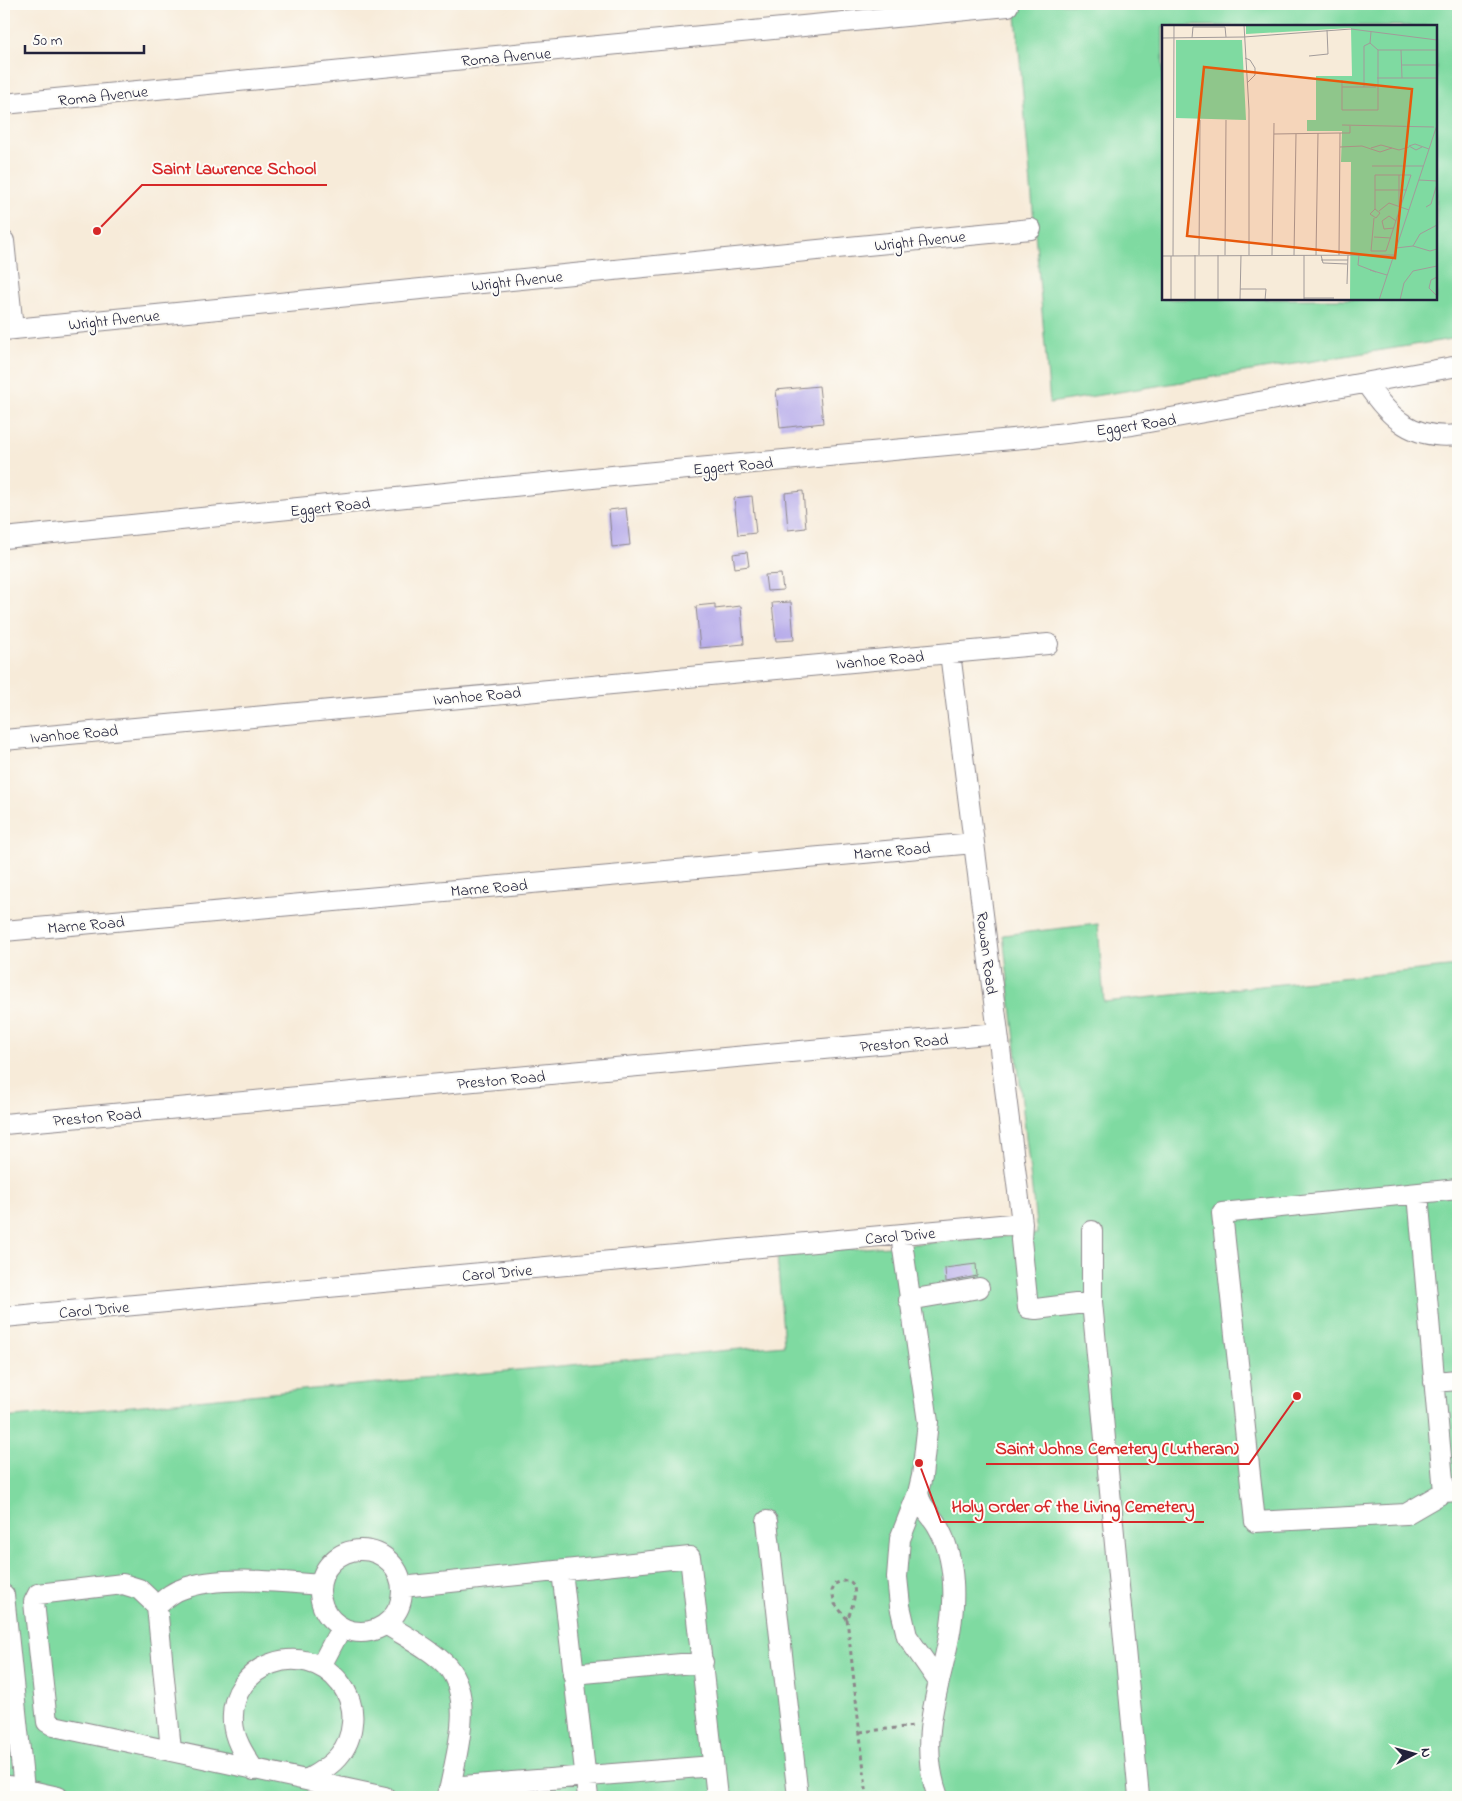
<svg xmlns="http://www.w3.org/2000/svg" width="1462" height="1801" viewBox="0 0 1462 1801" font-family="'Indie Flower',sans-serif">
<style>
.green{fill:#7fdaa1;stroke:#507e6e;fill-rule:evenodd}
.building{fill:#b7acea}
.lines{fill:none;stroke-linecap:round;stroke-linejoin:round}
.minor-casing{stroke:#8c868a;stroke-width:22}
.path{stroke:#8c868a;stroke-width:3;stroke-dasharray:4 4;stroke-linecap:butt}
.minor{stroke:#fff;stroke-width:20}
.labels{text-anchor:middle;stroke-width:4;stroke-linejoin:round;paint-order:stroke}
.street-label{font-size:16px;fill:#22223b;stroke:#fdfcf7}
.inset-road{fill:none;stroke:#a29b9a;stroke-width:1}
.view{fill:#e8590c;fill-opacity:0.15;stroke:#e8590c;stroke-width:2.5}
.inset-edge{fill:none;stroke:#22223b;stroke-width:2.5}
.leader{fill:none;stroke:#d62828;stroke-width:2}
.callout-dot{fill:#d62828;stroke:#fdfcf7;stroke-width:2}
.callout-label{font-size:18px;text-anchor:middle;font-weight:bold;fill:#d62828;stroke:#fdfcf7;stroke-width:4;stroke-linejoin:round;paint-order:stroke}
</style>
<rect width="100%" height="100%" fill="#fdfcf7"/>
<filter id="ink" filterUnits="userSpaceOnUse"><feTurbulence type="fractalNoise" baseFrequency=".02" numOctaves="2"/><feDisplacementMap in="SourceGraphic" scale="10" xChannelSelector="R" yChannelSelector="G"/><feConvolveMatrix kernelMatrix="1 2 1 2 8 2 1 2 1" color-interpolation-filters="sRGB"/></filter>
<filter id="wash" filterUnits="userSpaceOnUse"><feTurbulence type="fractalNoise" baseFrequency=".0096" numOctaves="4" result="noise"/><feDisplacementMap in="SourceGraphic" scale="20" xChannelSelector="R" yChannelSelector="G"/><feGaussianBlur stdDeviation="1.12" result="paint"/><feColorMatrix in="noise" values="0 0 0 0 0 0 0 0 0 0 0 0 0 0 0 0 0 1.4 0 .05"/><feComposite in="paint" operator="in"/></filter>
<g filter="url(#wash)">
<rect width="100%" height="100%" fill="#f7ebd9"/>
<path class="green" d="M1015 4H1458V338L1050 403ZM1163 26H1436V299H1163Z
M1098 924 1104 1002 1458 966V1797H4V1418L784 1345 777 1255 1037 1234 1003 935Z"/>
<g id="blocks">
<path class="building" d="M819 386 823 423 780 428 776 390Z
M803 491 806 528 788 530 785 493Z
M752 496 756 533 738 535 734 498Z
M626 508 630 545 612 547 609 510Z
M747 552 749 566 735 568 733 554Z
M781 574 783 590 767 591 765 575Z
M791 602 794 640 776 641 772 603Z
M715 604V609L741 606 744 644 700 648 696 606Z
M976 1264 977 1276 946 1282 945 1268Z"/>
</g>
</g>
<g filter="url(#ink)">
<use href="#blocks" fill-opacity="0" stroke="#8c868a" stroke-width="1"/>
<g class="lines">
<defs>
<path id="minor" d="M4 104 1008 6
M4 241 13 329
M4 330 1031 229
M1366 383C1390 419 1413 440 1458 435
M4 538 622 475 1024 438 1132 425 1458 366
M4 740 1048 644
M4 931 974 843
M4 1124 998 1033
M1458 1189 1222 1213 1255 1522 1406 1514 1444 1492 1458 1491
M1418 1194 1444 1492
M1022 1223 1021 1240 1028 1308 1036 1309 1092 1302
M1092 1231V1302L1139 1797
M901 1235 928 1422 922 1476 918 1493 900 1539 897 1577 900 1606 907 1636 939 1682
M909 1300 979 1288
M4 1317 1022 1223 950 653
M1434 1382 1458 1380
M918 1493C921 1508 930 1513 937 1525 947 1542 952 1563 953 1583 958 1661 910 1720 938 1797
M767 1521 798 1797
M320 1591a41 41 0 1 1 82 0a41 41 0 1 1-82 0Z
M562 1571 588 1797
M319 1585C281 1582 218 1575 182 1589 172 1592 165 1599 157 1606L139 1589 123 1584 38 1594 34 1602 47 1722 54 1726 385 1797
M402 1587 690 1557 717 1797
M4 1595 24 1789
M157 1606 171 1750
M386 1624C406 1637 431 1649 447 1666 474 1698 457 1751 450 1787L446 1797
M321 1666 341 1628
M573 1674 703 1662
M254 1770C245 1756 234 1740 233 1722 229 1663 305 1638 340 1683 349 1694 354 1709 352 1723 350 1751 332 1766 308 1779
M4 1785 58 1797
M450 1787 713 1766"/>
</defs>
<use href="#minor" class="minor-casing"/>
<path class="path" d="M847 1619 835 1604 832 1591 835 1584C864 1570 854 1606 847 1619L867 1797
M860 1732 914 1726"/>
<use href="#minor" class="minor"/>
</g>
</g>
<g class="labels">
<g class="street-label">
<text transform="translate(506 56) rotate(-5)" y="6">Roma Avenue</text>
<text transform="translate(103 95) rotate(-6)" y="6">Roma Avenue</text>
<text transform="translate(920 240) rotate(-6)" y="6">Wright Avenue</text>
<text transform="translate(517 280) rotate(-6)" y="6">Wright Avenue</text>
<text transform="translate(114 319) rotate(-6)" y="6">Wright Avenue</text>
<text transform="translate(1136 424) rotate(-8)" y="6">Eggert Road</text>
<text transform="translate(733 465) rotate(-5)" y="6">Eggert Road</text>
<text transform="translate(330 506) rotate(-6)" y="6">Eggert Road</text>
<text transform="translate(880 659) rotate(-5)" y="6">Ivanhoe Road</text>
<text transform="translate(477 695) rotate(-5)" y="6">Ivanhoe Road</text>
<text transform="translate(74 733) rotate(-5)" y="6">Ivanhoe Road</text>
<text transform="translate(892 850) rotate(-5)" y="6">Marne Road</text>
<text transform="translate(489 887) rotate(-5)" y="6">Marne Road</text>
<text transform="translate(86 924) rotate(-5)" y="6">Marne Road</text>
<text transform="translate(988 953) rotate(83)" y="6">Rowan Road</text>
<text transform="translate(904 1042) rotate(-5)" y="6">Preston Road</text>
<text transform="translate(501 1079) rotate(-5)" y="6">Preston Road</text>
<text transform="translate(97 1116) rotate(-5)" y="6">Preston Road</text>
<text transform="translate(900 1235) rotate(-5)" y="6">Carol Drive</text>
<text transform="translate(497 1272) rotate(-5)" y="6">Carol Drive</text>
<text transform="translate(94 1309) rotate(-5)" y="6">Carol Drive</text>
</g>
</g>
<g transform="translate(1162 25)">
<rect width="275" height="275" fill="#f7ebd9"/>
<path d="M84 0H275V275H188L189 137H179L180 106H145V95H154V51H190L189 3 84 9ZM14 15H80L84 95 14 93Z" fill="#7fdaa1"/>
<path class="inset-road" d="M82 0 87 85V230M0 13 82 12 189 4 275 15M30 13 31 2H63L64 12M216 25H239L240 53M239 25H275M147 31 166 29 165 5M83 33 88 35 93 43V50L85 58M239 40H275M215 53H275M180 55V85H216V25L208 18 209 7M180 62H214M202 62V21L208 18M180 100 272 102M178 108H188V101M112 109 178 108 177 230M178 122 200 121 218 127 230 123M260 122 254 125 247 121 253 119 267 124M209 123 219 120 237 125 247 122M210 141H261M257 155 275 156M213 165H245M237 181V150M264 182 269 179 275 159M217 186 227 178 247 185M212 193 209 226H224L249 150H213V184L208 189 214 193 218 188 213 184M232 203 222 204 220 196 227 191 234 196M212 212 229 213M251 221 258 209 275 200M234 223 251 221 268 226 275 224M37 230 38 95M56 230V275M63 230 64 95M110 230 112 98M132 230 134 109M154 230 156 108M159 230 161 238 185 239M197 230 196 240 214 247M0 231 232 230M11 231 12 0M159 235H186M208 245 225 250M275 252 269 255 267 263 275 271M185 259 186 230M78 264H104L103 275M142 273H172M9 275V231M33 275V230M78 275 79 230M142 275V230M217 275 275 100M238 275 242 258 251 246 275 241"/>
<path class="view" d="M42 42 250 64 233 233 25 211Z"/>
<rect width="275" height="275" class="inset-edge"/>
</g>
<path class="leader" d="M97 231L142 185H327M1297 1396L1249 1464H986M919 1463L941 1522H1204"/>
<g class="callout-dot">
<circle cx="97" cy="231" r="5"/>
<circle cx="1297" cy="1396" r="5"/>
<circle cx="919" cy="1463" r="5"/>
</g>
<g class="callout-label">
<text x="234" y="174">Saint Lawrence School</text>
<text x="1117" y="1454">Saint Johns Cemetery (Lutheran)</text>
<text x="1073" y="1512">Holy Order of the Living Cemetery</text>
</g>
<rect width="1462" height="1801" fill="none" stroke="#fdfcf7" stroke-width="20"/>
<g transform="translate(1414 1754) rotate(84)" stroke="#fdfcf7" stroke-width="4" paint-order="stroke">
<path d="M0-4L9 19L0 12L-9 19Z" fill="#22223b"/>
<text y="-8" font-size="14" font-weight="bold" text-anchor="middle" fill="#22223b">N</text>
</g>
<path d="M25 45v8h119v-8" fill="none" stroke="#22223b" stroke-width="2.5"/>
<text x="32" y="45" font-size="15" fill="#22223b" stroke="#fdfcf7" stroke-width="4" paint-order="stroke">50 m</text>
</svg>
